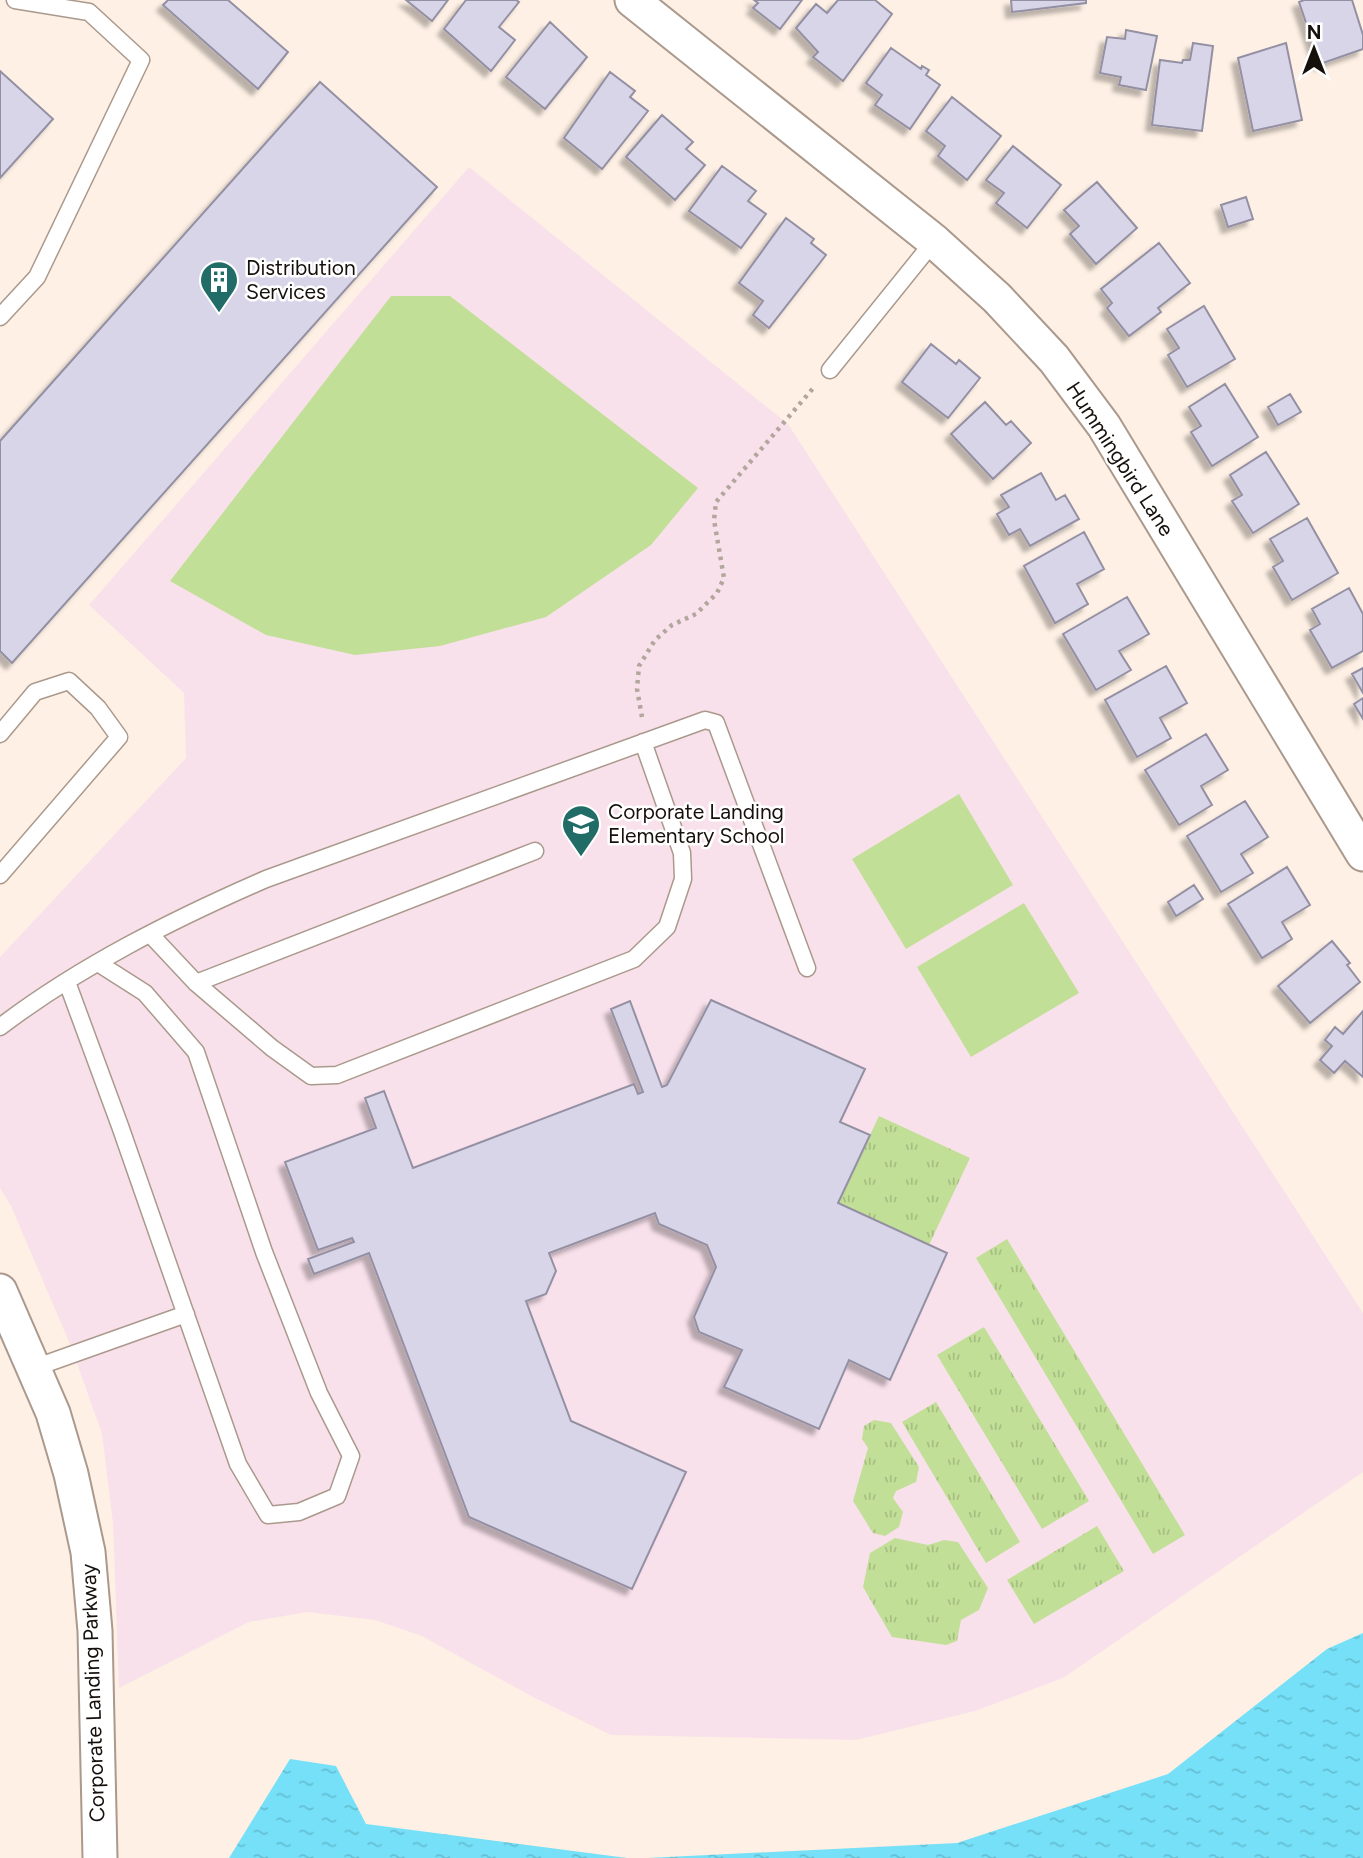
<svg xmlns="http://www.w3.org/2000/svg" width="1363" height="1858" viewBox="0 0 1363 1858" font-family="Figtree,sans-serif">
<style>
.education{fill:#f9e1eb}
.green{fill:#c2df97}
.park{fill:url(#park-tufts)}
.water{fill:url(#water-ripples)}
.building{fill:#d9d5e9;stroke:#9490a3;stroke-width:2;filter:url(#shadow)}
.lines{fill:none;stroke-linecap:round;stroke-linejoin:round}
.lane-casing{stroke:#aa998c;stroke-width:19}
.street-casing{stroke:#aa998c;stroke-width:37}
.path{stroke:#b2a69d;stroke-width:4.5;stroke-dasharray:3.5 5;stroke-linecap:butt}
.lane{stroke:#fff;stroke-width:16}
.street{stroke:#fff;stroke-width:33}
.labels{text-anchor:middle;stroke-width:5;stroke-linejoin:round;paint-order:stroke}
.poi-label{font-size:21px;fill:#16100c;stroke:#fff;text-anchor:start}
.street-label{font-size:21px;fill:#16100c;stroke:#fff}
</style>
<defs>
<pattern id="park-tufts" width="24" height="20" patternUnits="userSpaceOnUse" patternTransform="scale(1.75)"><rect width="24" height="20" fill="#c2df97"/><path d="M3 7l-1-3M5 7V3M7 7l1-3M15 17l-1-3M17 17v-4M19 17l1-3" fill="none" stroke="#a6be81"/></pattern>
<pattern id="water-ripples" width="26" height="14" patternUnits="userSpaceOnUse" patternTransform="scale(1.75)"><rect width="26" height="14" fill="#75e0f7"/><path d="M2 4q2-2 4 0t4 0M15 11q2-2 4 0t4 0" fill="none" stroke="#64bfd3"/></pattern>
<filter id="shadow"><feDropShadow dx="-6" dy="6" stdDeviation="2" flood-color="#0004"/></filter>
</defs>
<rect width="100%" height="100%" fill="#fef0e4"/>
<path class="education" d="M469 167 788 424 1363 1313V1472L1063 1678 975 1711 856 1740 611 1735 531 1696 422 1636 375 1620 307 1612 249 1622 119 1688 113 1523 102 1434 72 1349 11 1206 0 1188V957L186 758 184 693 89 605Z"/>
<path class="green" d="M391 296H450L698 488 651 545 546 617 440 646 355 655 266 635 170 581Z
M959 794 1013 885 906 949 852 859Z
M1024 903 1079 993 971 1057 917 967Z"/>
<path class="park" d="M879 1116 970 1158 929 1245 838 1203Z
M1007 1239 1185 1535 1153 1554 976 1258Z
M984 1327 1089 1501 1042 1529 937 1355Z
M936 1402 1020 1542 986 1563 902 1422Z
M874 1420 891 1423 919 1467 916 1482 896 1491 893 1498 903 1512 899 1527 885 1536 873 1533 853 1501 868 1448 862 1439 864 1426Z
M1097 1526 1124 1571 1034 1624 1007 1580Z
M895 1538 928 1545 944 1540 958 1542 988 1588 979 1610 961 1620 957 1641 946 1645 892 1637 863 1587 870 1553Z"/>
<path class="water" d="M1363 1633V1858H647L957 1843 1168 1774 1327 1649Z
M290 1759 336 1766 366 1824 627 1858H229Z"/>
<path class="building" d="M168 0H228L288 52 258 89 163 5Z
M406 0H448L432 21Z
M466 0H516L519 2 499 27 515 40 491 71 444 29Z
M754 0H802L780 29 753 8 758 3Z
M838 0H875L892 14 843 81 813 57 818 52 796 28 816 4 827 13Z
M1011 0H1086V3L1012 12Z
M1304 0H1352L1363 35V49L1320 64 1299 2Z
M550 22 587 57 545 109 506 77Z
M1126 30 1157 36 1146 90 1119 85 1121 77 1100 73 1107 37 1125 39Z
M1193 43 1213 46 1202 131 1152 125 1160 60 1182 63 1183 60H1190Z
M1286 43 1302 120 1253 131 1238 58Z
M891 48 921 69 922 66 929 70 926 75 940 85 910 129 875 105 882 95 866 83Z
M0 71 53 119 0 178Z
M610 72 635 91 630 97 648 111 602 169 564 138Z
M320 82 437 187 12 663 0 651V441Z
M952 97 1001 136 967 180 938 156 945 146 926 131Z
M662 115 693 142 686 149 705 165 675 200 626 157Z
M1013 146 1061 185 1027 228 996 203 1004 193 986 180Z
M722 166 756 191 748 201 766 214 741 248 689 211Z
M1097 182 1137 228 1096 264 1070 234 1079 226 1064 210Z
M1246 197 1253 219 1228 227 1221 205Z
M786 218 814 239 811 243 826 255 769 328 753 315 763 301 739 283Z
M1159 243 1190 283 1158 308 1161 312 1129 336 1107 308 1112 303 1101 289Z
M1204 306 1235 359 1187 387 1168 355 1179 348 1167 329Z
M931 344 956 364 959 360 980 378 948 418 902 382Z
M1225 384 1258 437 1212 466 1191 432 1201 426 1189 407Z
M1290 394 1301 412 1278 425 1268 407Z
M985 402 1006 425 1011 421 1031 443 993 479 951 434Z
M1266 452 1299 504 1253 533 1232 501 1242 495 1230 475Z
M1041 473 1056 500 1065 495 1079 519 1030 546 1020 529 1009 535 997 514 1009 507 1001 495Z
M1307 518 1338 573 1292 600 1273 567 1283 561 1270 539Z
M1084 532 1104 569 1077 584 1088 604 1055 623 1024 566Z
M1349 588 1363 614V651L1332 668 1310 630 1320 624 1312 609Z
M1127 597 1149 634 1119 651 1131 670 1096 690 1063 634Z
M1166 666 1187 703 1160 718 1171 738 1137 757 1105 700Z
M1363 668V693L1352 674Z
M1363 698V719L1354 704Z
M1206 734 1228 770 1201 786 1212 805 1179 825 1145 770Z
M1245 801 1268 837 1241 854 1253 873 1221 892 1187 836Z
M1287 867 1310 905 1282 922 1292 939 1262 958 1228 904Z
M1194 885 1203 899 1176 916 1168 902Z
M1332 941 1350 963 1347 965 1360 982 1310 1023 1278 986Z
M711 1000 865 1069 840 1122 870 1135 838 1203 947 1253 890 1380 849 1360 819 1429 724 1387 742 1350 699 1332 694 1317 716 1267 707 1245 659 1224 655 1213 549 1253 556 1271 546 1294 526 1301 571 1421 686 1472 632 1589 469 1517 369 1253 314 1274 308 1259 354 1242 352 1238 318 1250 285 1162 376 1128 365 1098 384 1091 413 1168 634 1084 638 1094 643 1092 611 1009 630 1001 662 1087 667 1085Z
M1363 1011V1077L1345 1061 1334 1073 1320 1060 1332 1046 1325 1040 1335 1027 1343 1034Z"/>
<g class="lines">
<defs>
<path id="lane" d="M0 317 37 277 141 60 89 12 15 0
M830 370 934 241
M0 734 35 692 69 681 98 708 119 737 0 875
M151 935 196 983 272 1048 311 1076 337 1075 634 959 667 927 683 879 682 853 643 742
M67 982 120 1126 238 1464 268 1515 299 1512 337 1496 351 1456 319 1393 264 1252 196 1052 145 993 98 963
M196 983 535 851
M0 1027C80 966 174 919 266 879L705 720 716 723 807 968
M34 1368 186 1314"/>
<path id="street" d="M632 0 934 241 997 298 1054 359 1104 426 1363 854
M0 1291 53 1413 71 1474 88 1552 95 1631 100 1858"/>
</defs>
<use href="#lane" class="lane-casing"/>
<use href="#street" class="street-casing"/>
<path class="path" d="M642 717 637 689 639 666 655 640 672 625 696 614 717 593 724 578 714 520 716 502 815 386"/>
<use href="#lane" class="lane"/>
<use href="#street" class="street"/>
</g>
<defs>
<symbol id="building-pin" viewBox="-11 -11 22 30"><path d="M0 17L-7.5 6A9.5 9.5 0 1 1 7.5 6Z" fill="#226c67" stroke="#fff"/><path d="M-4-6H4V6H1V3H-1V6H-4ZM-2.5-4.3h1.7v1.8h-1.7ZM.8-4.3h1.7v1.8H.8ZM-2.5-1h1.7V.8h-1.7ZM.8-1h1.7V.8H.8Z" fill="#fff"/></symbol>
<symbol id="school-pin" viewBox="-11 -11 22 30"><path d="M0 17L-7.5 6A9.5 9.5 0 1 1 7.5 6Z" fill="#226c67" stroke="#fff"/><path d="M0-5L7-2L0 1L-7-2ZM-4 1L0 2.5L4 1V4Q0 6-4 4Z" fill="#fff"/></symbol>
</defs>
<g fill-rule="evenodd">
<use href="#building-pin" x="197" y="258" width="44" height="60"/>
<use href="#school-pin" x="559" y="802" width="44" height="60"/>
</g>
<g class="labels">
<g class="poi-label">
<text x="246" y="275">Distribution<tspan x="246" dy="24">Services</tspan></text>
<text x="608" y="819">Corporate Landing<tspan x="608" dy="24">Elementary School</tspan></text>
</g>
<g class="street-label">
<text transform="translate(1120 459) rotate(57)" y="7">Hummingbird Lane</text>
<text transform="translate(93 1693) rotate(-92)" y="7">Corporate Landing Parkway</text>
</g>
</g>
<g transform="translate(1314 49)" stroke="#ffffff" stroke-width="5" paint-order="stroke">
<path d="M0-5L12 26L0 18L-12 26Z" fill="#16100c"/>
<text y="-10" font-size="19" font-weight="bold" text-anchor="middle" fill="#16100c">N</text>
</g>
</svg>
